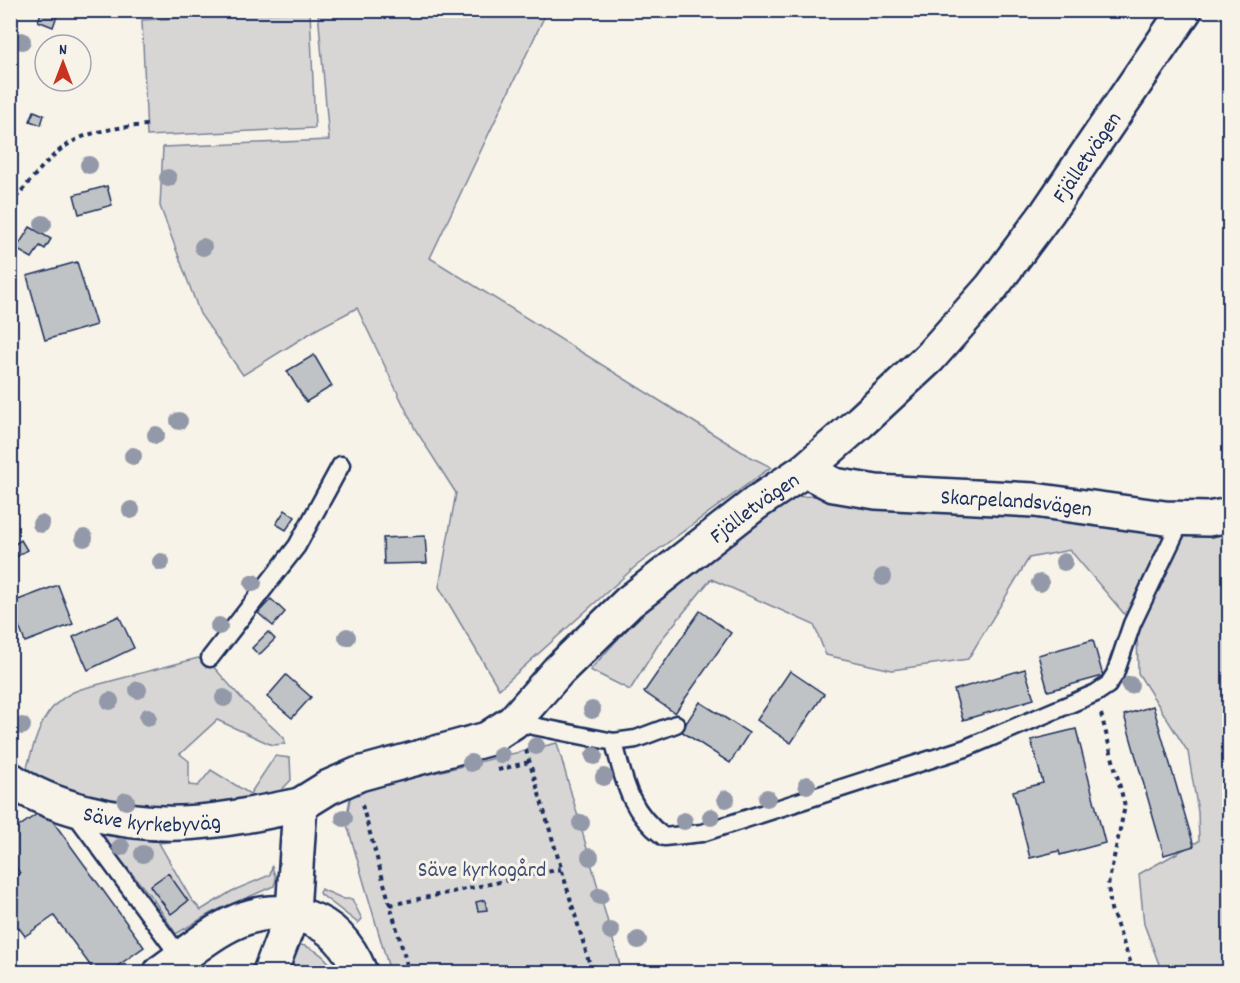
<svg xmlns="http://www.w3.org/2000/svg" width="1240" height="983" viewBox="0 0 1240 983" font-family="Dekko,sans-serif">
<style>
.green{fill:#d7d6d4;stroke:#798299;stroke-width:1.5}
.building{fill:#c0c3c5;stroke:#1b2f5e;stroke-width:1.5}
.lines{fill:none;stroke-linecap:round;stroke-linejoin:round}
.service-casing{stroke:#1b2f5e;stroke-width:21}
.minor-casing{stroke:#1b2f5e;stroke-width:38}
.tertiary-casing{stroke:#1b2f5e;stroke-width:38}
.path{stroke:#1b2f5e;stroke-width:4;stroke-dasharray:4.5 4.5;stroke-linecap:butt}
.service{stroke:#f7f3e8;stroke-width:16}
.minor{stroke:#f7f3e8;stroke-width:33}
.tertiary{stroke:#f7f3e8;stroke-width:33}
.tree{fill:#9399a9}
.labels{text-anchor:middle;stroke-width:6;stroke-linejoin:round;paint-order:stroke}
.street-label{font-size:22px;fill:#1b2f5e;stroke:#f7f3e8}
.park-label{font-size:22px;fill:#415076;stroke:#f7f3e8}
</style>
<rect width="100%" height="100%" fill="#f7f3e8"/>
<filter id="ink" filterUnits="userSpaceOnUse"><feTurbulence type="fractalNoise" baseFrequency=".0167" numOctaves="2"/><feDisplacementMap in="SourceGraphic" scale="12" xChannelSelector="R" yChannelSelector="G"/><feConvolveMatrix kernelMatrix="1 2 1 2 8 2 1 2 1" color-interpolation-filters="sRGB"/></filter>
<g filter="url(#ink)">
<path class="green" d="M310 11 315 128 147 136 142 20Z
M318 11H547L430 258 747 455 771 467 636 566 499 689 439 587 456 493 415 429 357 308 317 329 243 375 200 314 160 206 163 147 329 140Z
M836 495 1229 531V972H1162L1144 924 1139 874 1199 841 1198 812 1188 752 1138 673 1137 629 1070 550 1029 558 968 659 892 670 826 655 814 625 711 579 661 640 630 690 590 670 638 617 700 560 792 497Z
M198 658 211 664 244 701 284 738 285 744 272 745 217 720 180 754 189 761V785L198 786 211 770 250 794 275 756 290 758 291 780 273 799 238 811 80 803 26 771C36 736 43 702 81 689Z
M557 743 622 972H390L346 821 351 793Z
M96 824 219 836 159 843 191 899 201 910 232 891 270 875 272 867 276 879 274 886 211 913 176 934 153 899 99 834Z
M321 889 344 899H352L362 919 358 923 319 893Z
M294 944C311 945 327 956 335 972H283Z"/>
<path class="building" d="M42 10H59L53 27 38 21Z
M34 111 44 115 41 125 30 121Z
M107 186 112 205 79 214 74 195Z
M30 227 51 239 45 249 40 246 32 258 16 249Z
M77 262 96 325 45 340 27 276Z
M314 355 332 386 306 402 287 371Z
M285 510 295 517 286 530 276 524Z
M425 536 427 563 384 564 383 538Z
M21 540 27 550 10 561V547Z
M58 585 73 624 25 642 10 603Z
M271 599 285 612 273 626 258 613Z
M700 611 731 633 675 713 644 692Z
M119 616 134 648 88 670 73 637Z
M268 632 275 639 259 655 252 648Z
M1093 640 1103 676 1048 691 1038 655Z
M1025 669 1034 699 963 720 954 690Z
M790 671 824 694 791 743 757 720Z
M286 675 311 697 292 718 267 697Z
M700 702 749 733 730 763 681 731Z
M1153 706 1194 846 1164 855 1124 715Z
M1076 729 1105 843 1060 855 1059 851 1030 858 1013 791 1043 783 1031 740Z
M44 809 144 947 109 972H95L54 916 25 936 19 928 10 935V879L20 873 10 859V833Z
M168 873 188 901 171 914 150 886Z
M485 900 487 910 478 911 476 902Z"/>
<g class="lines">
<defs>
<path id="service" d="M210 658 297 546 341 465
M513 722 614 742 636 739 676 724
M614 742C624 781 629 811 664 837L702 833 966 748 1096 693 1108 685 1115 674 1132 624 1182 519
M73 811 181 958"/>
<g id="minor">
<path id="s1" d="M805 470 834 485 876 492 1034 500 1165 518 1208 519 1230 515"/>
<path id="s2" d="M10 779C33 796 59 805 86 812 167 833 221 821 300 805"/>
<path id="s3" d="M270 972 293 912 300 805 329 787 359 774 487 739 513 722 558 671 629 602 756 503 805 470 860 422 929 358 991 288 1047 213 1185 10"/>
</g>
<path id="tertiary" d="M161 972C207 939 247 898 308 918 335 927 350 948 360 972"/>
</defs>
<use href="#service" class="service-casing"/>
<use href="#minor" class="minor-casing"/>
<use href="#tertiary" class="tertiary-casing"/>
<path class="path" d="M10 205C59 146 67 131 147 125
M1101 714 1125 806 1108 885 1111 909 1134 972
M526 750 592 972
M498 770 529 762
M362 805 409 972
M390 905 561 869"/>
<use href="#service" class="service"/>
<use href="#minor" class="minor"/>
<use href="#tertiary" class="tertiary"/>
</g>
<g class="tree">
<circle cx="22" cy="41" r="9"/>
<circle cx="89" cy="165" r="9"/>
<circle cx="168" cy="178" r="9"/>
<circle cx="43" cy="224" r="9"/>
<circle cx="203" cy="247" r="9"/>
<circle cx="179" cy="421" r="9"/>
<circle cx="156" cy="435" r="9"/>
<circle cx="133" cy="456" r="9"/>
<circle cx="131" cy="510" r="9"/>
<circle cx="41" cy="524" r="9"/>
<circle cx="84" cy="538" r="9"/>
<circle cx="161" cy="562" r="9"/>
<circle cx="1064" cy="562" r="9"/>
<circle cx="883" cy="577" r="9"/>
<circle cx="253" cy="583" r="9"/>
<circle cx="1040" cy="583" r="9"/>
<circle cx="219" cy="626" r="9"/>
<circle cx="347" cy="637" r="9"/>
<circle cx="1130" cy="685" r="9"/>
<circle cx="138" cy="690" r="9"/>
<circle cx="224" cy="698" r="9"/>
<circle cx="110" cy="701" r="9"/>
<circle cx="592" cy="710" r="9"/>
<circle cx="148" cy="717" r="9"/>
<circle cx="22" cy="726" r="9"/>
<circle cx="536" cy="746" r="9"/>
<circle cx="501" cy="755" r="9"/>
<circle cx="594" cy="756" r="9"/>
<circle cx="471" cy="763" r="9"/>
<circle cx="604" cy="777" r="9"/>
<circle cx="807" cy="785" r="9"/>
<circle cx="767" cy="798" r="9"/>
<circle cx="726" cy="799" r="9"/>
<circle cx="126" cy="801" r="9"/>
<circle cx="711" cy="817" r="9"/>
<circle cx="344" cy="818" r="9"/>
<circle cx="684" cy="821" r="9"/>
<circle cx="581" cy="823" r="9"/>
<circle cx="121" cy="847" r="9"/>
<circle cx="143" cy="854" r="9"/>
<circle cx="590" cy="857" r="9"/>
<circle cx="600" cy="896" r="9"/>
<circle cx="611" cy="931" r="9"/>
<circle cx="638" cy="940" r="9"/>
</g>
</g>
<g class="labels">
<g class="street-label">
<text dy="8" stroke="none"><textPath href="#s3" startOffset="1212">Fjälletvägen</textPath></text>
<text dy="8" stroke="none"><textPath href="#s1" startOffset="216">Skarpelandsvägen</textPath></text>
<text dy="8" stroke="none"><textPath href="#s3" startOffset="726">Fjälletvägen</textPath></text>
<text dy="8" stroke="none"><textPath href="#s2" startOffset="150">Säve kyrkebyväg</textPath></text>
</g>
<g class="park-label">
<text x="482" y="876">Säve kyrkogård</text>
</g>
</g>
<rect width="1240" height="983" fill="none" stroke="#f7f3e8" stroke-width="36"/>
<rect x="18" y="18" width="1204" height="947" fill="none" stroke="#1b2f5e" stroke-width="2" filter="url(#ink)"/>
<g transform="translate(63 63)"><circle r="28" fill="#f7f3e8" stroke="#9fa5b1" stroke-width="1.5"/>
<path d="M0-4.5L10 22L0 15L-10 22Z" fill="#c8321e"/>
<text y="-9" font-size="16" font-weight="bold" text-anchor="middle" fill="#1b2f5e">N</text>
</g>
</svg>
